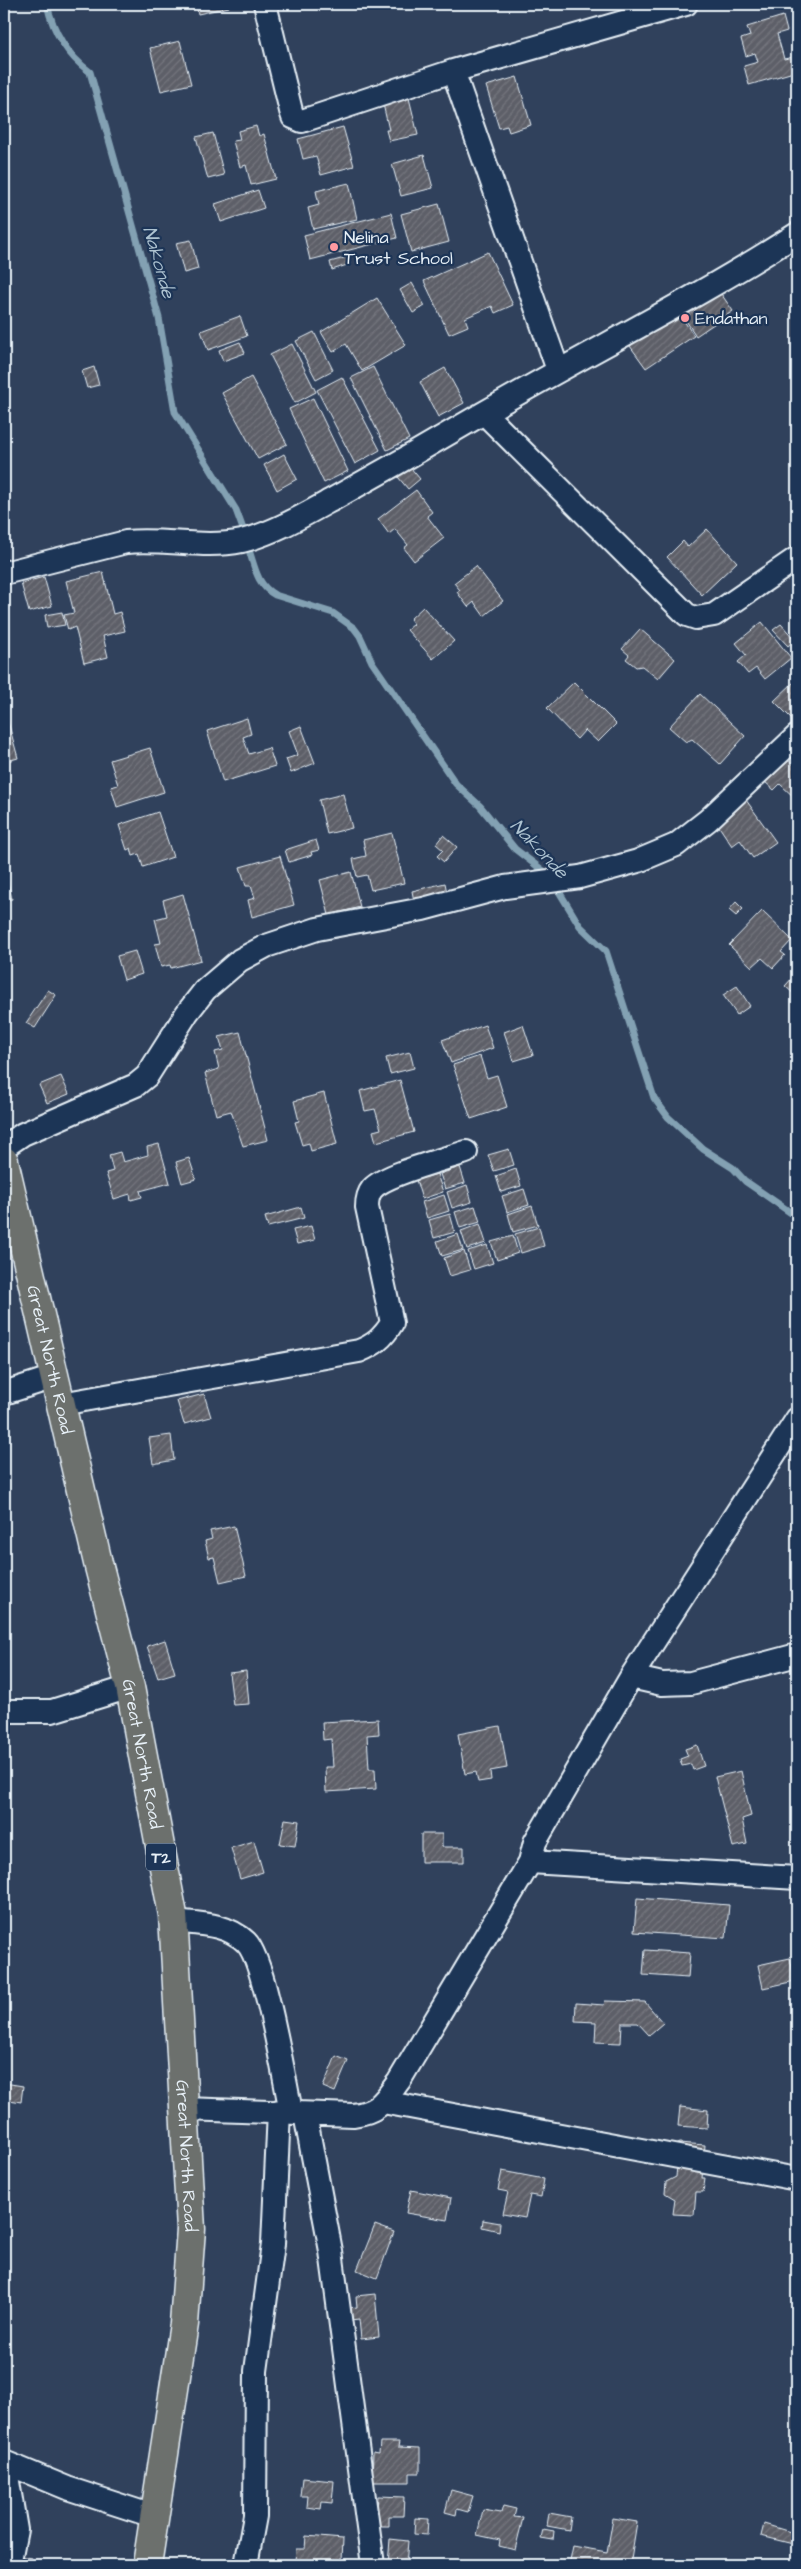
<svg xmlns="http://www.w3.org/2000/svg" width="801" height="2569" viewBox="0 0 801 2569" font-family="'Architects Daughter',sans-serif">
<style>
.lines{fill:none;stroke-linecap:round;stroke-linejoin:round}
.stream{stroke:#83a1b3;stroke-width:7}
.building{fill:url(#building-hatch);stroke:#e8f1f8}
.minor-casing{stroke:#e8f1f8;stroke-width:26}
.trunk-casing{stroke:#e8f1f8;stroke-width:31}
.minor{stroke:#1d3557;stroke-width:22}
.trunk{stroke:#6c706d;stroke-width:28}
.poi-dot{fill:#ff9aa2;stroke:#1d3557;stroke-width:2}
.labels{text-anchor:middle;stroke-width:4.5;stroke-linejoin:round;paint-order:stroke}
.shield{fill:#1d3557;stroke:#abb9c8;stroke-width:1}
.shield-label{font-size:16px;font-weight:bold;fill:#e8f1f8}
.poi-label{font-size:18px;fill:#e8f1f8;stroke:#1d3557;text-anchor:start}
.street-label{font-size:18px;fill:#e8f1f8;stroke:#1d3557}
.water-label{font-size:19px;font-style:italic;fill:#adc2d0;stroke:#1d3557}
</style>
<defs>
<pattern id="building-hatch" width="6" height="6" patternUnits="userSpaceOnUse" patternTransform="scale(1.25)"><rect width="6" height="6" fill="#5d5e67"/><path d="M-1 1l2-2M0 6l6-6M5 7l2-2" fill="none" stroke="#74767e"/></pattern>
</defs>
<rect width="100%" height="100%" fill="#30415c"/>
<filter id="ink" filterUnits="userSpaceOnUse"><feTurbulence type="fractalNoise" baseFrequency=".02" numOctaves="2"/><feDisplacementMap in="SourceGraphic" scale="10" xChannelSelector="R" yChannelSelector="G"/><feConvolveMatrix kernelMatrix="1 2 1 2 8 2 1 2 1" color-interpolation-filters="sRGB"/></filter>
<g filter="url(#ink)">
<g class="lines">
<path class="stream" d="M47 4C53 32 67 55 90 72L159 318 175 412 236 510 243 529
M249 550C255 568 257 585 275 595L333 613 354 628 360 636 372 662 456 784 480 806 515 849 550 876
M555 885 580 926 606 951 654 1098 668 1117 703 1149 733 1168 745 1181 797 1217"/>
</g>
<path class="building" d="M196 4H228L229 7 198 14Z
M783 16 787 31 777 34 784 59 794 57 797 71 749 85 744 66 758 62 755 53 746 56 741 39 750 36 747 27Z
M180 41 191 84 161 91 150 48Z
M517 77 531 125 509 132 507 126 499 128 486 86Z
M409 98 418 135 389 141 386 130H389L383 104Z
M256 126 259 136 264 134 276 179 251 185 246 165 240 167 233 141 240 140 238 131Z
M343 127 354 166 321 175 316 156 303 159 298 139Z
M4 128 9 129 6 155H4Z
M213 133 224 175 208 179 196 137Z
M424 155 433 188 401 196 392 164Z
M349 183 357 219 313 229 308 208 319 205 316 191Z
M258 190 264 208 221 222 215 204Z
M439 204 449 242 411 252 401 214Z
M391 213 397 238 310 260 304 235Z
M191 240 198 269 184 273 176 243Z
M488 252 513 305 495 313 492 306 465 318 468 326 449 334 424 281Z
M348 257 350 264 332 270 330 262Z
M412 283 425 306 413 313 400 290Z
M717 288 733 311 696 336 681 313Z
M377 298 406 345 362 371 346 344 333 352 321 332Z
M678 312 694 336 646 368 630 346Z
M240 316 247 336 208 350 201 331Z
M314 332 333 370 316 379 296 341Z
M240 342 245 353 223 361 219 350Z
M292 344 316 392 295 403 270 355Z
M94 367 99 385 87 388 82 371Z
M373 367 409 439 387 450 351 378Z
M445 368 464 403 438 417 420 382Z
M251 377 287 444 258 459 222 393Z
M342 377 380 450 355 464 317 390Z
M313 398 348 471 324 483 289 409Z
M284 454 297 479 277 490 264 465Z
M410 467 420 479 408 489 398 477Z
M416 490 432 512 427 516 444 538 414 561 404 548 408 545 395 529 389 534 378 519Z
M707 529 737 562 702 595 667 557 683 541 688 547Z
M476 566 503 601 484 616 474 602 468 607 457 592 460 590 454 583Z
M103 572 113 614 120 612 125 631 103 636 108 657 84 663 75 627 68 630 64 615 74 613 66 581Z
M44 577 52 606 29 612 21 583Z
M423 607 454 641 433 659 407 630 414 624 410 619Z
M62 612 65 625 47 628 45 615Z
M762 622 791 658 765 679 756 668 748 674 738 662 746 655 736 643Z
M781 624 795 640 788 646 773 630Z
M640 629 675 659 658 679 642 666 636 667 626 659 629 655 622 649Z
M574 682 616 724 598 742 585 730 577 739 547 708Z
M794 682 797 685V714L792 719 774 701Z
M700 694 745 736 720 764 692 739 686 742 669 727Z
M4 707 18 758 4 762Z
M247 718 251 734 243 737 249 754 269 748 275 766 223 782 207 731Z
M301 726 315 763 291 773 286 759 298 755 289 731Z
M150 748 164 792 117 807 111 787 118 785 110 760Z
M787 759 797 768V800L780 784 774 790 765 782Z
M343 794 352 828 327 834 319 800Z
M746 800 776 842 753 858 740 840 732 846 716 822Z
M158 812 173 857 143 867 139 854 133 856 131 848 127 850 119 825Z
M392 833 404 883 371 890 367 875 357 877 353 859 366 856 363 840Z
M443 835 457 847 444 862 437 856 443 850 436 844Z
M316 840 319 850 311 852 312 855 289 862 285 850Z
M280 856 294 905 252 917 248 900 255 898 251 886H246L240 867Z
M4 865 12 899 4 901Z
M351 872 360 907 329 915 320 880Z
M445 883 447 893 414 901 412 891Z
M183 894 201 960 171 968 170 965 161 967 155 944 161 943 155 919 167 916 163 900Z
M736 902 743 909 736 916 729 910Z
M762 911 792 940 781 952 785 955 773 968 762 958 752 967 729 945Z
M135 951 142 974 124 980 117 956Z
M795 975 797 977 795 995 785 986Z
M737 986 750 1006 737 1015 723 995Z
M48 990 56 995 35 1028 26 1023Z
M485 1025 493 1048 451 1063 442 1040Z
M523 1025 533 1055 514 1061 504 1032Z
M240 1032 268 1140 243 1146 231 1111 216 1115 205 1073 219 1069 215 1052 223 1050 219 1037Z
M410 1052 414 1068 390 1074 386 1058Z
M480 1056 487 1078 497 1075 507 1107 471 1119 453 1065Z
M61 1076 69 1094 47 1103 39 1085Z
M400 1080 414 1132 376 1142 373 1131 381 1129 375 1109 365 1111 360 1091Z
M324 1093 337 1144 311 1151 309 1143 302 1145 295 1122 299 1121 294 1101Z
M159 1144 170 1183 140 1191 142 1197 131 1200 130 1194 114 1199 106 1173 113 1171 109 1155 120 1152 123 1162 148 1155 147 1147Z
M509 1149 514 1165 494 1171 488 1155Z
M189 1158 196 1179 182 1183 176 1162Z
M460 1167 465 1183 445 1189 440 1174Z
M516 1169 521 1186 501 1192 496 1176Z
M437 1174 443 1192 422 1199 416 1180Z
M467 1185 472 1202 452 1208 447 1192Z
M524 1189 529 1205 507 1212 502 1196Z
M444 1195 449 1211 427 1218 422 1202Z
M475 1206 480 1222 460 1228 455 1212Z
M532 1206 538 1225 513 1232 508 1214Z
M301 1207 304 1218 268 1227 265 1217Z
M450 1214 455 1232 434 1238 429 1220Z
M480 1224 486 1243 467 1249 461 1231Z
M311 1226 315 1240 297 1244 293 1230Z
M539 1227 544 1246 521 1253 515 1234Z
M458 1234 463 1250 442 1256 437 1241Z
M513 1236 518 1253 497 1260 491 1242Z
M487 1245 493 1263 474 1269 468 1251Z
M464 1251 470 1270 450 1276 444 1258Z
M204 1394 211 1417 184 1424 177 1401Z
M171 1435 174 1460 153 1464 149 1438Z
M234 1526 246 1576 220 1582 214 1557 209 1558 205 1541 212 1539 210 1531Z
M165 1640 175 1673 158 1678 147 1646Z
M246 1671 249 1704 233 1705 229 1673Z
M378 1719 379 1734 367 1735 369 1769H375L376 1789 326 1792 325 1767H333L331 1739 323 1740 322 1722Z
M500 1726 507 1768 490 1771 491 1780 478 1782 476 1772 465 1774 458 1734Z
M697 1745 704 1766 693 1770 691 1764 682 1766 680 1759 688 1756 685 1749Z
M741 1771 751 1816 742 1819 747 1844 733 1847 715 1777Z
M285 1819 299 1821 295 1846 280 1844Z
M421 1834H442V1847H464V1862H421Z
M254 1841 263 1872 240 1879 231 1848Z
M637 1898 729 1905 726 1938 634 1932Z
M645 1950 690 1953 688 1978 643 1975Z
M790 1958 795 1981 763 1988 758 1965Z
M605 2001 645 2002 663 2023 649 2035 638 2023H622L621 2043 595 2042 596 2022 575 2021 576 2003 604 2005Z
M336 2056 348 2061 335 2092 323 2087Z
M4 2083 23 2086 21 2102 4 2099Z
M680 2107 708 2110 707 2128 678 2126Z
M4 2132 11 2133 8 2150 4 2149Z
M679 2143 705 2145 702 2178H705L703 2192H696L694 2215 673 2214 675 2199 665 2193 666 2182 676 2177 677 2166 669 2148Z
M502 2171 544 2179 541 2197 530 2195 525 2218 503 2214 508 2192 498 2190Z
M411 2190 451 2198 447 2220 406 2213Z
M483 2220 500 2223 499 2231 482 2227Z
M375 2225 394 2232 377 2278 357 2270Z
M375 2294 379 2337 361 2339 359 2319 350 2320 349 2308 357 2307 356 2296Z
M380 2442H399L398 2447 420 2448V2473H410V2482H372L373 2452 379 2453Z
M302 2478 334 2481 332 2503 322 2502 321 2509 307 2507 308 2496H300Z
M451 2490 473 2496 468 2512 457 2509 456 2515 445 2512Z
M378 2496 404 2497 403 2516H389V2526H376Z
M503 2506 516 2509 514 2517 523 2518 515 2550 499 2546 500 2540 477 2535 483 2510 501 2513Z
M549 2513 571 2517 569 2530 547 2526Z
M415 2518 428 2519 427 2535 414 2534Z
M613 2518 637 2522 630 2565H569L573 2546 607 2552Z
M764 2524 797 2534V2545L761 2536Z
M543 2529 554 2531 553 2540 541 2538Z
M306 2536 343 2539 342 2560 333 2559 332 2565H308V2562L295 2561 296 2549H305Z
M390 2539 408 2541 406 2565H388Z
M20 2556 32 2558 30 2565H18Z"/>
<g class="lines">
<defs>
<path id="minor" d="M265 4 291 111 293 117 302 121 453 71 686 4
M453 71 558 370
M484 413 687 615 696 618 714 615 797 558
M4 573 126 542C165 538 203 549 242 541 274 533 306 514 335 498 384 471 433 443 482 414 587 353 696 299 797 234
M4 1147 23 1134 136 1085 147 1076 187 1013 205 990 240 960 266 946 317 929 423 909 505 887 580 877 638 861 676 845 708 820 797 736
M4 1393 54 1377
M61 1404 359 1351C374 1345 383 1338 392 1323L367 1207C367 1201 368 1194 372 1189 385 1174 445 1159 466 1152
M631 1677 662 1684 691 1683 797 1655
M4 1711H52L130 1687
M530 1862 797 1878
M173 1921C199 1924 226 1923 246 1942 265 1960 284 2079 291 2111
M383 2102 797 2179
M185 2109 353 2115C379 2112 384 2101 399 2081L530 1862 535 1842 631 1677 797 1419
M305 2114 331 2251 373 2565
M4 2462 67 2488 156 2517
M5 2464 16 2530 9 2565
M246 2565 255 2516 256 2371 273 2244 279 2111"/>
<g id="trunk">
<path id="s1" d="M4 1161 98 1563 130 1687 173 1915 191 2229 184 2324 147 2565"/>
</g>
</defs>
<use href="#minor" class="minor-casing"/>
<use href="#trunk" class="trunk-casing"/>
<use href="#minor" class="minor"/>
<use href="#trunk" class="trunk"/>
</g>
</g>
<g class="poi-dot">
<circle cx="334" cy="247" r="5"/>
<circle cx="685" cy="318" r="5"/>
</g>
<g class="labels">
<rect class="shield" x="146" y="1843.5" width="30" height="27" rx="4"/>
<g class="shield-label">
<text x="161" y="1863">T2</text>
</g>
<g class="poi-label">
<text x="344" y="243">Nelina<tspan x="344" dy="21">Trust School</tspan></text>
<text x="695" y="324">Endathan</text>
</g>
<g class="street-label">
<text dy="6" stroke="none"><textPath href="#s1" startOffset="204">Great North Road</textPath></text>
<text dy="6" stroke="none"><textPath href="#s1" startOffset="609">Great North Road</textPath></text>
<text dy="6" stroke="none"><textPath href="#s1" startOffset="1014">Great North Road</textPath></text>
</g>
<g class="water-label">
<text transform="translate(160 262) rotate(74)" y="7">Nakonde</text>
<text transform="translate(540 848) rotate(46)" y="7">Nakonde</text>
</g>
</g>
<rect width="801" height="2569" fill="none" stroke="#1d3557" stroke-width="20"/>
<rect x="10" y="10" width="781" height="2549" fill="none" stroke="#e8f1f8" stroke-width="2" filter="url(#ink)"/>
</svg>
